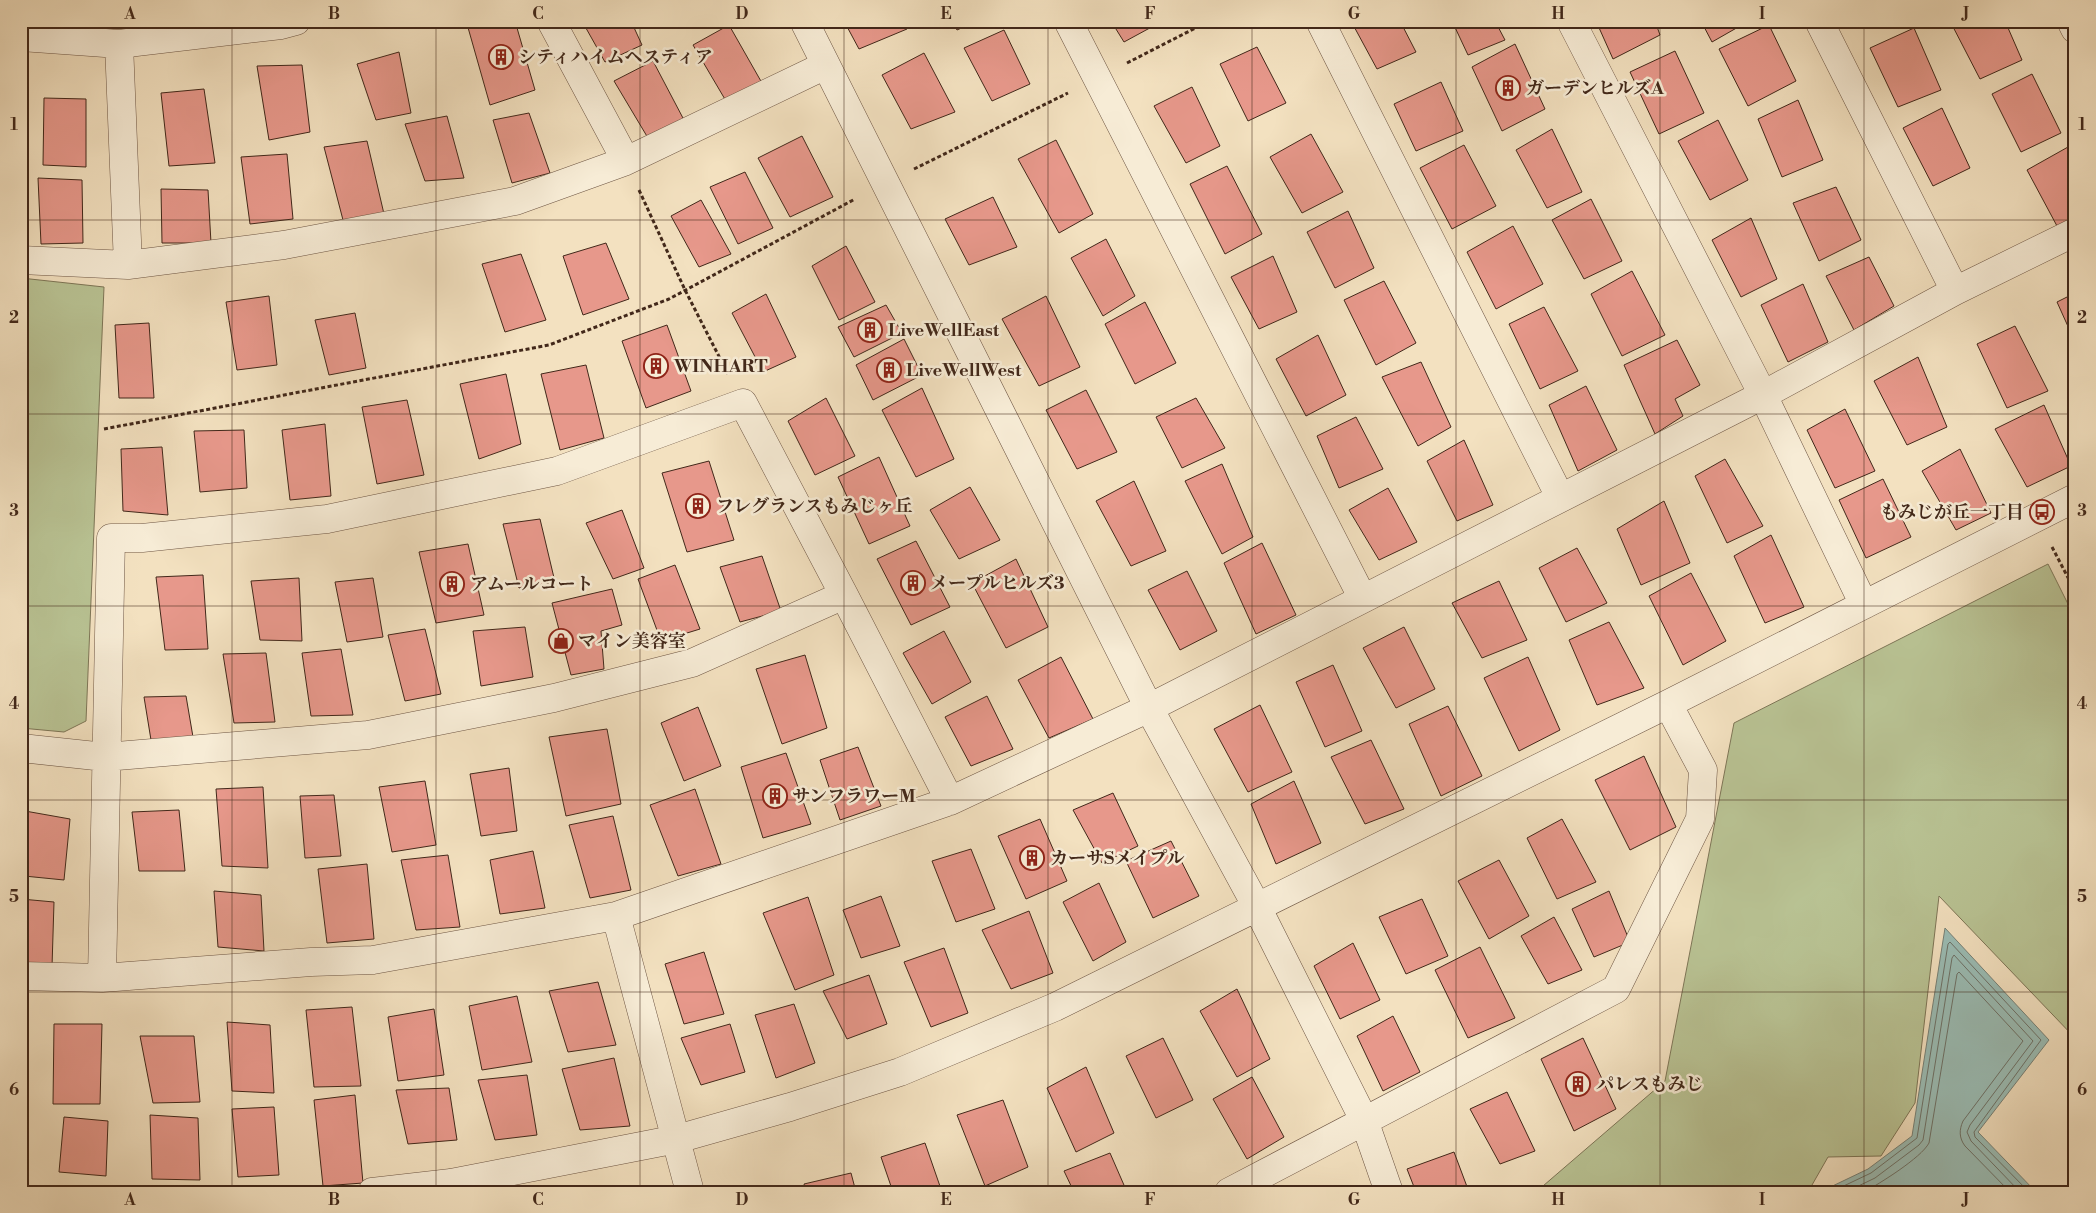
<svg xmlns="http://www.w3.org/2000/svg" width="2096" height="1213" viewBox="0 0 2096 1213" font-family="'Libre Bodoni','Noto Serif JP',serif">
<style>
.green{fill:#b9c394;stroke:#7e7657}
.water{fill:#9bbdb5;stroke:#778177}
.lines{fill:none;stroke-linecap:round;stroke-linejoin:round}
.shore{stroke:#6e7268;stroke-width:1}
.building{fill:#e7988b;stroke:#42281a}
.minor-casing{stroke:#6e5644;stroke-width:29}
.path{stroke:#42281a;stroke-width:3;stroke-dasharray:4 2.5;stroke-linecap:butt}
.minor{stroke:#f7ecd6;stroke-width:28}
.grid{fill:none;stroke:#42281a;stroke-width:1;stroke-opacity:0.55}
.labels{text-anchor:middle;stroke-width:5;stroke-linejoin:round;paint-order:stroke}
.poi-label{font-size:18px;font-weight:bold;fill:#42281a;stroke:#f7ecd6;text-anchor:start}
.neatline{fill:none;stroke:#42281a;stroke-width:2}
.grid-label{font-size:16px;text-anchor:middle;font-weight:bold;fill:#42281a}
</style>
<rect width="100%" height="100%" fill="#f3e1c0"/>
<filter id="stains"><feTurbulence type="fractalNoise" baseFrequency=".004" numOctaves="4"/><feColorMatrix values="0 0 0 0 .2 0 0 0 0 .09 0 0 0 0 .02 0 0 0 .5 -.17"/></filter>
<radialGradient id="worn" r=".72"><stop offset=".6" stop-color="#630" stop-opacity="0"/><stop offset="1" stop-color="#630" stop-opacity=".3"/></radialGradient>
<path class="green" d="M21 278 104 287 86 721 64 732 21 728Z
M2048 564 2075 618V1038L1939 896 1915 1103 1881 1156 1828 1157 1808 1192H1536L1665 1081 1734 723Z"/>
<path class="water" d="M1945 928 2049 1040 1978 1132 2036 1192H1820L1868 1169 1912 1136Z"/>
<g class="lines">
<path class="shore" d="M1831 1192 1871 1173 1917 1138 1948 944 1950 942 2041 1040 1974 1132 1975 1137 2029 1192
M1846 1192 1875 1178 1919 1145 1923 1140 1952 958 1954 955 2033 1041 1970 1125 1967 1132 1971 1141 2020 1192
M1864 1192C1879 1184 1921 1158 1929 1143L1957 974 1959 972 2023 1041 1963 1121C1959 1130 1959 1138 1965 1146L2010 1192"/>
</g>
<path class="building" d="M62 21H98V25Z
M483 21H515L535 90 490 105 467 24Z
M582 21H631L642 45 605 62Z
M680 21H699L684 28Z
M844 21H903L907 29 859 49Z
M952 21H977L957 30Z
M1111 21H1158L1159 23 1124 42Z
M1351 21H1400L1416 52 1377 69Z
M1452 21H1495L1505 40 1468 55Z
M1596 21H1655L1660 35 1613 59Z
M1701 21H1746L1747 22 1712 42Z
M1950 21H2005L2022 60 1980 79Z
M729 25 762 83 726 101 693 45Z
M1769 25 1796 81 1748 106 1719 49Z
M1914 28 1941 90 1898 107 1870 48Z
M1004 30 1030 84 992 101 964 48Z
M1515 44 1545 109 1502 131 1472 67Z
M1257 47 1286 103 1248 121 1220 64Z
M1675 51 1704 113 1659 134 1630 72Z
M399 52 411 113 376 120 357 64Z
M924 53 955 112 911 129 882 75Z
M653 61 684 120 648 138 614 81Z
M302 65 310 132 269 140 257 66Z
M2032 74 2061 133 2021 152 1992 94Z
M1441 82 1463 131 1416 151 1394 104Z
M1192 87 1220 146 1186 163 1154 106Z
M204 89 215 163 169 166 161 93Z
M44 98 86 99V167L43 165Z
M1798 100 1823 160 1782 177 1758 119Z
M1942 108 1970 168 1933 186 1903 128Z
M529 113 550 173 512 183 493 120Z
M447 116 464 178 425 181 405 124Z
M1718 120 1748 180 1710 200 1678 141Z
M1552 129 1582 192 1547 208 1516 150Z
M1311 134 1343 192 1302 213 1270 157Z
M802 136 833 197 790 217 758 158Z
M1056 140 1093 214 1059 233 1018 159Z
M367 141 384 214 343 220 324 147Z
M1464 145 1496 206 1452 229 1420 168Z
M2068 147 2075 161V218L2057 226 2027 170Z
M287 154 293 219 250 224 241 157Z
M1227 166 1262 234 1225 254 1190 184Z
M745 172 773 228 738 244 710 187Z
M38 178 82 180 83 243 41 244Z
M1836 187 1861 240 1819 261 1793 203Z
M161 189 208 190 211 243H162Z
M993 197 1017 247 969 265 945 219Z
M1591 199 1622 261 1584 279 1552 220Z
M701 200 731 254 699 267 671 216Z
M1348 211 1374 268 1335 288 1307 232Z
M1751 218 1777 279 1741 297 1712 240Z
M1513 226 1543 284 1496 309 1467 252Z
M1106 239 1135 296 1103 316 1071 258Z
M606 243 629 299 583 315 563 256Z
M846 246 875 302 839 320 812 266Z
M521 254 546 320 505 332 482 264Z
M1273 256 1297 312 1259 329 1231 277Z
M1869 257 1894 306 1854 330 1826 276Z
M1632 271 1665 335 1622 356 1591 294Z
M1384 281 1416 343 1376 365 1344 300Z
M1803 284 1828 342 1788 362 1761 305Z
M2075 293V342L2057 302Z
M766 294 796 357 763 372 732 313Z
M269 296 277 365 237 370 226 302Z
M1046 296 1080 367 1039 386 1002 319Z
M1145 302 1176 363 1135 384 1105 324Z
M886 305 902 333 854 357 838 327Z
M1544 307 1578 371 1540 389 1509 324Z
M355 313 366 368 329 375 315 320Z
M149 323 154 398H119L115 325Z
M667 325 691 391 646 408 622 341Z
M2015 326 2048 391 2007 408 1977 344Z
M1318 335 1346 395 1306 416 1276 359Z
M904 339 922 375 873 400 856 365Z
M1677 340 1700 385 1675 399 1683 416 1655 434 1624 365Z
M1918 357 1947 427 1907 445 1874 381Z
M1421 362 1451 427 1418 446 1382 377Z
M586 365 604 438 560 450 541 374Z
M506 374 521 444 479 459 460 384Z
M1586 386 1617 450 1578 471 1549 405Z
M922 388 954 459 916 477 882 410Z
M1086 390 1117 452 1077 469 1046 410Z
M826 398 855 456 815 475 788 421Z
M1196 398 1225 448 1182 468 1156 417Z
M407 400 424 475 377 484 362 407Z
M2044 405 2071 466 2027 487 1995 429Z
M1845 409 1875 471 1835 488 1807 430Z
M1356 417 1383 469 1339 488 1317 436Z
M325 424 331 496 290 500 282 430Z
M244 430 247 488 200 492 194 431Z
M1464 440 1493 505 1457 521 1427 461Z
M162 447 168 515 123 511 121 449Z
M1960 449 1991 513 1956 530 1922 471Z
M879 457 910 526 869 544 838 477Z
M1725 459 1763 526 1727 543 1695 476Z
M709 461 734 540 687 552 662 473Z
M1222 464 1253 537 1222 554 1185 481Z
M1883 479 1911 537 1866 558 1839 500Z
M1134 481 1166 551 1131 566 1096 501Z
M970 487 1000 540 959 559 930 510Z
M1388 488 1417 542 1379 560 1349 510Z
M1664 501 1690 563 1641 585 1617 529Z
M622 510 644 568 613 579 586 523Z
M540 519 555 582 519 588 503 524Z
M1771 535 1804 607 1765 623 1734 556Z
M916 541 950 607 911 625 877 559Z
M1262 543 1296 615 1256 634 1224 563Z
M468 544 484 615 436 623 419 552Z
M1577 548 1607 603 1566 622 1539 568Z
M762 556 781 611 740 622 720 567Z
M1016 559 1048 627 1006 648 972 583Z
M675 565 700 629 661 641 638 579Z
M1187 571 1217 631 1180 650 1148 590Z
M1691 573 1726 641 1683 665 1649 596Z
M203 575 208 649 165 650 156 577Z
M299 578 302 641 260 640 251 581Z
M373 578 383 637 347 642 335 582Z
M1499 581 1527 640 1482 658 1452 603Z
M612 589 622 625 601 631 604 669 571 675 552 603Z
M1609 622 1644 688 1597 705 1569 640Z
M525 627 533 677 481 686 473 631Z
M1404 627 1435 689 1396 708 1363 648Z
M425 629 441 694 405 701 388 635Z
M944 631 971 682 932 704 903 653Z
M341 649 353 715 311 716 302 653Z
M266 653 275 722 234 723 223 654Z
M805 655 827 728 782 744 756 669Z
M1061 657 1093 719 1049 738 1018 680Z
M1528 657 1560 730 1519 751 1484 678Z
M1333 665 1362 731 1325 747 1296 682Z
M186 696 193 737 151 740 144 697Z
M987 696 1013 749 971 766 945 717Z
M1260 705 1292 772 1248 792 1214 729Z
M1448 706 1482 776 1441 796 1409 724Z
M698 707 721 766 684 781 661 723Z
M607 729 621 804 566 816 549 737Z
M1371 740 1404 809 1365 824 1331 757Z
M858 747 881 806 840 820 820 760Z
M786 753 811 824 763 838 741 767Z
M1644 756 1676 827 1630 850 1595 780Z
M509 768 517 831 481 836 470 774Z
M425 781 436 845 392 852 379 787Z
M1294 781 1321 843 1276 864 1251 804Z
M263 787 268 868 222 866 216 789Z
M695 789 721 864 678 876 650 805Z
M1113 793 1138 846 1102 863 1073 810Z
M334 795 341 856 305 858 300 796Z
M179 810 185 871H139L132 812Z
M25 811 70 819 64 880 24 876Z
M613 816 631 890 590 898 569 825Z
M1040 819 1067 881 1026 899 998 836Z
M1562 819 1596 882 1557 899 1527 838Z
M1171 841 1199 896 1153 918 1126 861Z
M971 849 995 909 956 922 932 861Z
M533 851 545 908 500 914 490 860Z
M448 855 460 927 416 930 401 860Z
M1499 860 1529 916 1489 939 1458 881Z
M367 864 374 939 327 943 318 869Z
M1099 883 1126 942 1093 961 1063 902Z
M214 891 261 895 264 951 218 947Z
M1609 891 1630 942 1594 957 1572 909Z
M881 896 900 946 861 958 843 910Z
M808 897 834 975 795 990 763 913Z
M21 899 54 902 52 967 21 962Z
M1422 899 1448 956 1406 974 1379 917Z
M1029 911 1053 973 1011 989 982 930Z
M1554 917 1582 970 1548 984 1521 936Z
M1353 943 1380 1000 1340 1019 1314 966Z
M1480 947 1515 1018 1468 1038 1435 970Z
M944 948 968 1013 931 1027 904 962Z
M704 952 724 1014 684 1024 665 964Z
M869 975 887 1024 847 1039 823 991Z
M598 982 616 1045 568 1052 549 991Z
M1237 989 1270 1059 1237 1077 1200 1011Z
M517 996 532 1062 482 1070 469 1006Z
M794 1004 815 1063 776 1078 755 1015Z
M352 1007 361 1086 314 1087 306 1010Z
M434 1009 444 1075 398 1081 388 1017Z
M1393 1016 1420 1072 1383 1091 1357 1036Z
M227 1022 270 1025 274 1093 232 1091Z
M54 1024H102L100 1104H53Z
M730 1024 745 1072 701 1085 681 1038Z
M140 1036H194L200 1102 153 1103Z
M1163 1038 1193 1100 1156 1118 1126 1056Z
M1583 1038 1616 1109 1574 1131 1541 1059Z
M614 1058 630 1126 580 1130 562 1069Z
M1086 1067 1114 1133 1076 1152 1047 1088Z
M527 1075 537 1135 495 1140 478 1080Z
M1252 1077 1284 1137 1247 1159 1213 1099Z
M449 1088 457 1140 408 1144 396 1090Z
M1507 1092 1535 1151 1500 1164 1470 1109Z
M355 1095 363 1183 323 1186 314 1100Z
M1003 1100 1028 1167 985 1186 957 1115Z
M274 1107 279 1175 238 1177 232 1109Z
M150 1115 198 1118 200 1180 152 1179Z
M64 1117 108 1121 106 1176 59 1172Z
M925 1143 942 1192H893L881 1157Z
M1454 1152 1469 1192H1416L1407 1169Z
M1110 1153 1127 1192H1074L1064 1171Z
M851 1173 856 1192H806L804 1184Z"/>
<g class="lines">
<defs>
<path id="minor" d="M551 21 626 161
M804 21 1149 708 1257 907 1364 1120 1389 1192
M1068 21 1362 597
M1320 21 1560 497
M1571 21 1763 395 1864 605
M1819 21 1955 291
M2071 21 2075 29
M21 37 119 44 281 25 296 21
M119 44 128 265
M21 260 128 265 284 245 515 201 626 161 826 65
M21 748 105 757 368 735 554 698 692 663 844 595
M616 916 690 1192
M21 976 102 978 311 962 373 960 616 916 950 801 1149 708 1763 395 1955 291 2075 232
M102 978 111 538H142L327 519 557 471 743 403 844 595 950 801
M372 1192 451 1183 677 1139 790 1107 900 1072 1055 1007 1668 704 2075 498
M1229 1192 1616 989 1700 819 1703 770 1668 704"/>
</defs>
<use href="#minor" class="minor-casing"/>
<path class="path" d="M1127 63 1209 21
M914 169 1068 93
M639 190 685 290 728 374
M104 429 549 345 669 299 855 199
M2052 547 2075 591"/>
<use href="#minor" class="minor"/>
</g>
<path class="grid" d="M232 21V1192M436 21V1192M640 21V1192M844 21V1192M1048 21V1192M1252 21V1192M1456 21V1192M1660 21V1192M1864 21V1192M21 220H2075M21 414H2075M21 606H2075M21 800H2075M21 992H2075"/>
<defs>
<symbol id="building-ring" viewBox="-11 -11 22 22"><circle r="9.5" fill="#f7ecd6" stroke="#8f2418" stroke-width="1.5"/><path d="M-4-6H4V6H1V3H-1V6H-4ZM-2.5-4.3h1.7v1.8h-1.7ZM.8-4.3h1.7v1.8H.8ZM-2.5-1h1.7V.8h-1.7ZM.8-1h1.7V.8H.8Z" fill="#8f2418"/></symbol>
<symbol id="bus-ring" viewBox="-11 -11 22 22"><circle r="9.5" fill="#f7ecd6" stroke="#8f2418" stroke-width="1.5"/><path d="M-5-6H5V4H4V6H2V4H-2V6H-4V4H-5ZM-3.5-4V0h7V-4ZM-3.5 1.2v1.5H-2V1.2ZM2 1.2v1.5H3.5V1.2Z" fill="#8f2418"/></symbol>
<symbol id="shop-ring" viewBox="-11 -11 22 22"><circle r="9.5" fill="#f7ecd6" stroke="#8f2418" stroke-width="1.5"/><path d="M-5-2.5h2.3a2.7 3.5 0 0 1 5.4 0H5L5.5 6h-11ZM-1.5-2.5h3a1.5 2.3 0 0 0-3 0Z" fill="#8f2418"/></symbol>
</defs>
<g fill-rule="evenodd">
<use href="#building-ring" x="487" y="43" width="28" height="28"/>
<use href="#building-ring" x="1494" y="74" width="28" height="28"/>
<use href="#building-ring" x="856" y="316" width="28" height="28"/>
<use href="#building-ring" x="642" y="352" width="28" height="28"/>
<use href="#building-ring" x="875" y="356" width="28" height="28"/>
<use href="#building-ring" x="684" y="492" width="28" height="28"/>
<use href="#bus-ring" x="2028" y="498" width="28" height="28"/>
<use href="#building-ring" x="899" y="569" width="28" height="28"/>
<use href="#building-ring" x="438" y="570" width="28" height="28"/>
<use href="#shop-ring" x="547" y="627" width="28" height="28"/>
<use href="#building-ring" x="761" y="782" width="28" height="28"/>
<use href="#building-ring" x="1018" y="844" width="28" height="28"/>
<use href="#building-ring" x="1564" y="1070" width="28" height="28"/>
</g>
<g class="labels">
<g class="poi-label">
<text x="518" y="63">シティハイムヘスティア</text>
<text x="1526" y="94">ガーデンヒルズA</text>
<text x="888" y="336">LiveWellEast</text>
<text x="674" y="372">WINHART</text>
<text x="906" y="376">LiveWellWest</text>
<text x="716" y="512">フレグランスもみじヶ丘</text>
<text x="2024" y="518" text-anchor="end">もみじが丘一丁目</text>
<text x="930" y="589">メープルヒルズ3</text>
<text x="470" y="590">アムールコート</text>
<text x="578" y="647">マイン美容室</text>
<text x="792" y="802">サンフラワーM</text>
<text x="1050" y="864">カーサSメイプル</text>
<text x="1596" y="1090">パレスもみじ</text>
</g>
</g>
<rect width="2096" height="1213" fill="none" stroke="#f3e1c0" stroke-width="55"/>
<rect x="28" y="28" width="2040" height="1158" class="neatline"/>
<g class="grid-label">
<text x="130" y="19">A</text>
<text x="334" y="19">B</text>
<text x="538" y="19">C</text>
<text x="742" y="19">D</text>
<text x="946" y="19">E</text>
<text x="1150" y="19">F</text>
<text x="1354" y="19">G</text>
<text x="1558" y="19">H</text>
<text x="1762" y="19">I</text>
<text x="1966" y="19">J</text>
<text x="14" y="130">1</text>
<text x="2082" y="130">1</text>
<text x="14" y="323">2</text>
<text x="2082" y="323">2</text>
<text x="14" y="516">3</text>
<text x="2082" y="516">3</text>
<text x="14" y="709">4</text>
<text x="2082" y="709">4</text>
<text x="14" y="902">5</text>
<text x="2082" y="902">5</text>
<text x="14" y="1095">6</text>
<text x="2082" y="1095">6</text>
<text x="130" y="1205">A</text>
<text x="334" y="1205">B</text>
<text x="538" y="1205">C</text>
<text x="742" y="1205">D</text>
<text x="946" y="1205">E</text>
<text x="1150" y="1205">F</text>
<text x="1354" y="1205">G</text>
<text x="1558" y="1205">H</text>
<text x="1762" y="1205">I</text>
<text x="1966" y="1205">J</text>
</g>
<rect width="100%" height="100%" filter="url(#stains)"/>
<rect width="100%" height="100%" fill="url(#worn)"/>
</svg>
